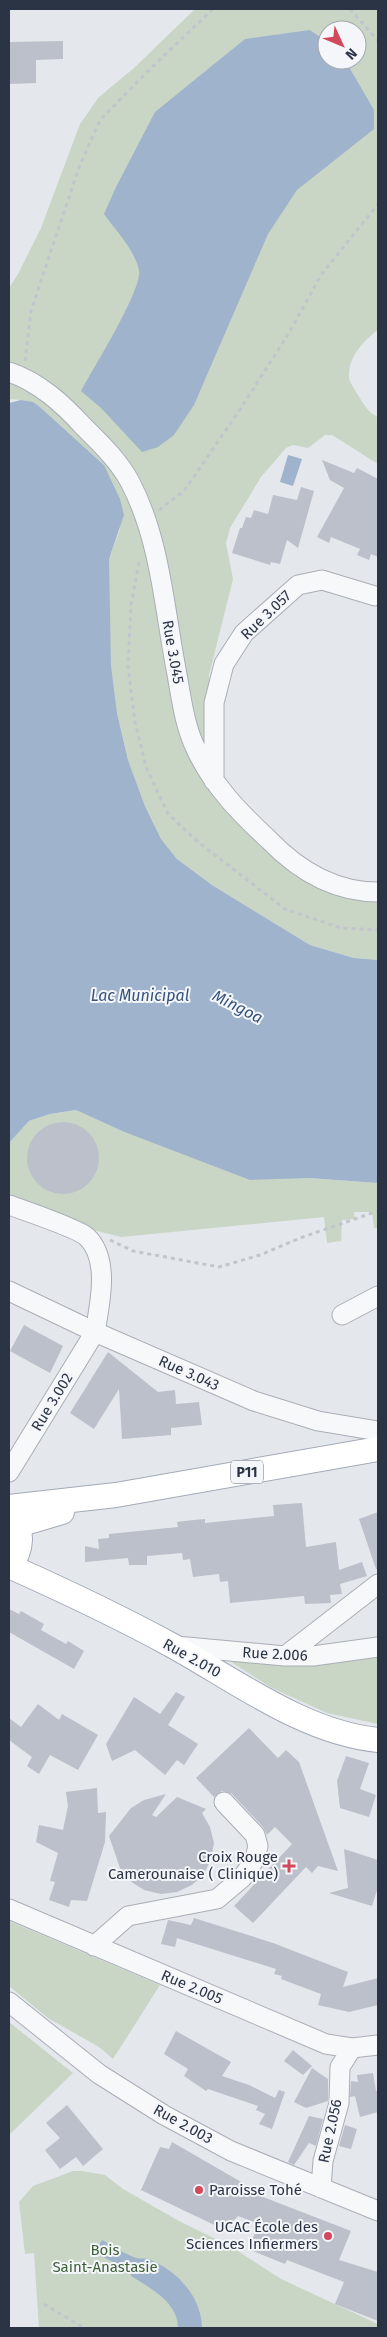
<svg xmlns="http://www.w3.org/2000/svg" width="387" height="2337" viewBox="0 0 387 2337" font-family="'Fira Sans',sans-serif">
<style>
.green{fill:#c9d6c5;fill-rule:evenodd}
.water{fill:#9fb4cc}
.building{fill:#bbc0ca}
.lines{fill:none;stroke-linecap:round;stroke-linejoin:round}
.minor-casing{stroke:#a9aeb7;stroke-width:21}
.major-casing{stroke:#a3abb8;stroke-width:26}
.path{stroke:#c2c5cb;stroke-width:3;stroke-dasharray:4 4;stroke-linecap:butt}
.minor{stroke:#f7f8fa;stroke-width:19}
.major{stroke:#fff;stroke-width:24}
.poi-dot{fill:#d1495b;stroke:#f4f6f9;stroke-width:2}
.labels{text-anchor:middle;stroke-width:4;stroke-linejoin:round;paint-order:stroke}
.shield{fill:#f4f6f9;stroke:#676e7b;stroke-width:1}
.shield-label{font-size:14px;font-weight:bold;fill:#2b3445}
.street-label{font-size:15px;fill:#2b3445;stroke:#f4f6f9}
.poi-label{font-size:15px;fill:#2b3445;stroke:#f4f6f9;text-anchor:end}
.park-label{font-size:15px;fill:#3f6138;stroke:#f4f6f9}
.water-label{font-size:16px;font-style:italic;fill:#34527a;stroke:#f4f6f9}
</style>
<rect width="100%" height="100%" fill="#e4e7ec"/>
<path class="green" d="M195 9H378V330C363 341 348 357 349 378 350 383 355 390 358 395 363 404 369 413 378 417V464L332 435H325L308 448 293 445 286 448 261 477 230 528 226 543 233 579 209 675V720L229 802 280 854 378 893V960L354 958 310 945 212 885 177 859 161 839 145 806 128 760 117 713 111 665 108 596 109 559 120 529 104 465 40 407 21 400 9 399V288L18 274 41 228 80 124 99 97 134 68ZM327 30H357V60H327Z
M76 1110 122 1131 309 1178 378 1183V1228H374L372 1212H354L355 1219 342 1220 341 1241 327 1243 324 1217 121 1237 93 1230 9 1199V1143L29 1121 50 1114Z
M378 1656V1724L327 1713 272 1688 231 1662H342Z
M9 1921 160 1985 113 2059 99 2047 48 2018 9 1986Z
M9 2022 73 2073 9 2135Z
M73 2171H82L105 2175 123 2189 179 2221 230 2246 281 2279 378 2324V2328H39L34 2253 25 2254 19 2202 33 2186Z"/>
<path class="water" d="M310 30 327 42V60H345L374 110V129L297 190 268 234 194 405 174 435 158 447 142 452 101 408 81 391C92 370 143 289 139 270 134 249 116 231 104 214L116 187 155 112 245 39Z
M21 400 33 402 40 407 104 465 120 499 124 515 109 559 111 665 117 713 128 760 145 806 161 839 177 859 212 885 310 945 354 958 378 960V1183L309 1178 250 1180 122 1131 76 1110 50 1114 29 1121 9 1143V403Z
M288 455 302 459 293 486 280 482Z
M102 2240C113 2246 125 2254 136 2258 140 2259 144 2258 148 2259 176 2269 202 2297 202 2328H178C178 2302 150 2288 131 2276V2271L95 2253Z"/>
<path class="building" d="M63 41V59L36 60V83L9 84V42Z
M322 460 354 473 357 468 378 479V557L371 554 369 560 357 555 360 549 331 537 329 543 317 537 344 488 330 480Z
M301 487 314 491 298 548 287 540 280 564 271 562 270 565 232 553 240 528H242L246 517 251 518 254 510 268 514 273 495 297 500Z
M27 1158a36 36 0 1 1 72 0a36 36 0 1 1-72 0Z
M24 1325 63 1346 50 1373 10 1351Z
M108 1352 158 1392 175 1390 176 1404 199 1402 202 1425 171 1428V1435L122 1439 119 1389 94 1429 70 1413Z
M302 1503 306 1547 336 1542 339 1570 362 1562 367 1576 340 1584 342 1594 330 1595 331 1603 305 1604 304 1596 230 1603 228 1581 220 1582 219 1574 193 1577 190 1559 183 1560 182 1553 147 1556V1565H129L128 1558 85 1562V1546L99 1549 98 1539 109 1538V1534L178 1527 177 1522 184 1521 205 1519V1523L274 1516 273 1505Z
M378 1512V1569H376L359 1519Z
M9 1609 19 1614 21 1611 44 1624 41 1630 66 1644 68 1641 84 1651 74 1669 9 1632Z
M176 1692 185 1697 168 1725 198 1744 184 1765 177 1760 165 1775 135 1750 112 1761 106 1744 134 1697 160 1714Z
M38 1704 59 1720 62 1714 98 1735 78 1770 50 1755 39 1774 27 1766 32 1757 9 1740V1718L21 1727Z
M249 1728 278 1758 286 1750 299 1762 338 1871 318 1866 312 1873 306 1867 253 1923 234 1906 292 1844 275 1827 267 1835 263 1827 232 1794 222 1791 214 1797 196 1778Z
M346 1756 369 1763 360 1789 376 1795 369 1817 340 1808 337 1781Z
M97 1788 98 1813 106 1812 105 1842 87 1901 71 1900 69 1907 49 1900 55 1882 50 1881 58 1853 36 1842 39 1825 63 1830 68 1806 66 1792Z
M166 1794 152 1815 156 1817 177 1797 206 1809 202 1813 210 1827 214 1843 211 1859 204 1874 192 1885 177 1892 161 1894 144 1890 130 1881 120 1868 109 1836 131 1808 144 1800Z
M344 1849 378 1860V1887L372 1906 329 1893 348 1888Z
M194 1918 273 1943 348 1972 343 1987 378 1978V2005L349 2012 318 2005 321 1994 281 1979 282 1976 274 1974 276 1969 177 1938 175 1947 161 1944 168 1920 191 1925Z
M176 2031 231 2062 222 2076 249 2085 275 2098 279 2090 285 2092 272 2129 259 2124 265 2114 256 2110 258 2106 208 2089 206 2091 184 2076 188 2069 164 2054Z
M293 2050 312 2066 303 2075 284 2061Z
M312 2068 328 2079V2101L306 2108 294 2102Z
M373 2073 376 2091H378V2112L360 2117 355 2096 350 2097 351 2081 358 2082 357 2075Z
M67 2105 103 2149 83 2166 76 2157 60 2169 45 2150 60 2138 46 2123Z
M309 2116 323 2119 316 2146 309 2143 294 2165 288 2162Z
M345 2125 357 2129 351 2149 339 2146Z
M172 2142 243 2183 242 2189 351 2231 339 2260 378 2272V2321L335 2304 344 2282 287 2260 285 2264 248 2249 259 2224 238 2216 225 2230 141 2190 160 2147 169 2149Z"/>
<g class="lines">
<defs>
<path id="minor" d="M9 372C39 382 63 404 84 427 101 444 119 461 130 482 160 539 164 606 176 669 181 695 184 725 196 749 213 786 240 813 269 840 299 871 334 892 378 892
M214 781V703L224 664 244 633 298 585 322 580 375 596
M9 1205C23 1210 79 1229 87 1237 110 1259 100 1303 95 1332L9 1472
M9 1291 95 1332 254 1401 318 1421 378 1431
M342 1315 378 1296
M176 1646 285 1656H313L378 1647
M285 1656 378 1584
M9 1909 326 2044 352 2048 378 2045
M94 1946 128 1916 217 1899 242 1878 255 1859 258 1846 255 1835 224 1802
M9 2002 99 2074 164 2115 231 2151 378 2211
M321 2188 323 2161 339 2103 340 2067 352 2048"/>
<path id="major" d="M9 1507 116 1495 378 1449
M18 1525 62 1512
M9 1566C65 1591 120 1617 173 1646 236 1681 305 1733 378 1740
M9 1567C23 1550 24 1530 10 1512"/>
</defs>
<use href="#minor" class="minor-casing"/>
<use href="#major" class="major-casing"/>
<path class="path" d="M350 9 378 41
M25 361 31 311 78 170 100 120 149 70 213 9
M159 510 184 491 241 408 289 333 321 275 378 204
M139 562 131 605 128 666 135 722 146 767 168 814 198 842 285 909 341 928 378 930
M110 1240 133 1251 219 1267 260 1255 300 1238 378 1211
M44 2304 84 2328"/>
<use href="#minor" class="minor"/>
<use href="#major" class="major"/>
</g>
<g class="poi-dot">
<path d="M286.5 1858.5h5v5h5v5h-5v5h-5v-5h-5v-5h5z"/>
<circle cx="199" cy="2190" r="5"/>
<circle cx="328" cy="2236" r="5"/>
</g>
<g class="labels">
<rect class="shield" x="231" y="1460.5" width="32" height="23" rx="4"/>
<g class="shield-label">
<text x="247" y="1477">P11</text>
</g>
<g class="street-label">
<text transform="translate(266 615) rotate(-44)" y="5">Rue 3.057</text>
<text transform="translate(173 652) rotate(80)" y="5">Rue 3.045</text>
<text transform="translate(189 1373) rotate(24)" y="5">Rue 3.043</text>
<text transform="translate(52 1402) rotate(-59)" y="5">Rue 3.002</text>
<text transform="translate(275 1654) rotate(3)" y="5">Rue 2.006</text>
<text transform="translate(192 1658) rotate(29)" y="5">Rue 2.010</text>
<text transform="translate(192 1987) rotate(23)" y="5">Rue 2.005</text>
<text transform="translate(183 2124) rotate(29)" y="5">Rue 2.003</text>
<text transform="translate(330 2131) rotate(-78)" y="5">Rue 2.056</text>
</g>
<g class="poi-label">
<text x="278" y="1862">Croix Rouge<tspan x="278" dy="17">Camerounaise ( Clinique)</tspan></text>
<text x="209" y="2195" text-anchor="start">Paroisse Tohé</text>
<text x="318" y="2232">UCAC École des<tspan x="318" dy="17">Sciences Infiermers</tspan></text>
</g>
<g class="park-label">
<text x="105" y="2255">Bois<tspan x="105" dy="17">Saint-Anastasie</tspan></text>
</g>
<g class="water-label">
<text x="140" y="1001">Lac Municipal</text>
<text transform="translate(238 1006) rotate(27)" y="6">Mingoa</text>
</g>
</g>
<rect width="387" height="2337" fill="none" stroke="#2b3445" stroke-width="20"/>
<g transform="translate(342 45) rotate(134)"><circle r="24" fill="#f4f6f9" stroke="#a4a8b1"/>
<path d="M0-4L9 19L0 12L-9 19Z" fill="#d1495b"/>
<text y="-8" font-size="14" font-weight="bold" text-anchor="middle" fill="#2b3445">N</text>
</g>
</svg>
